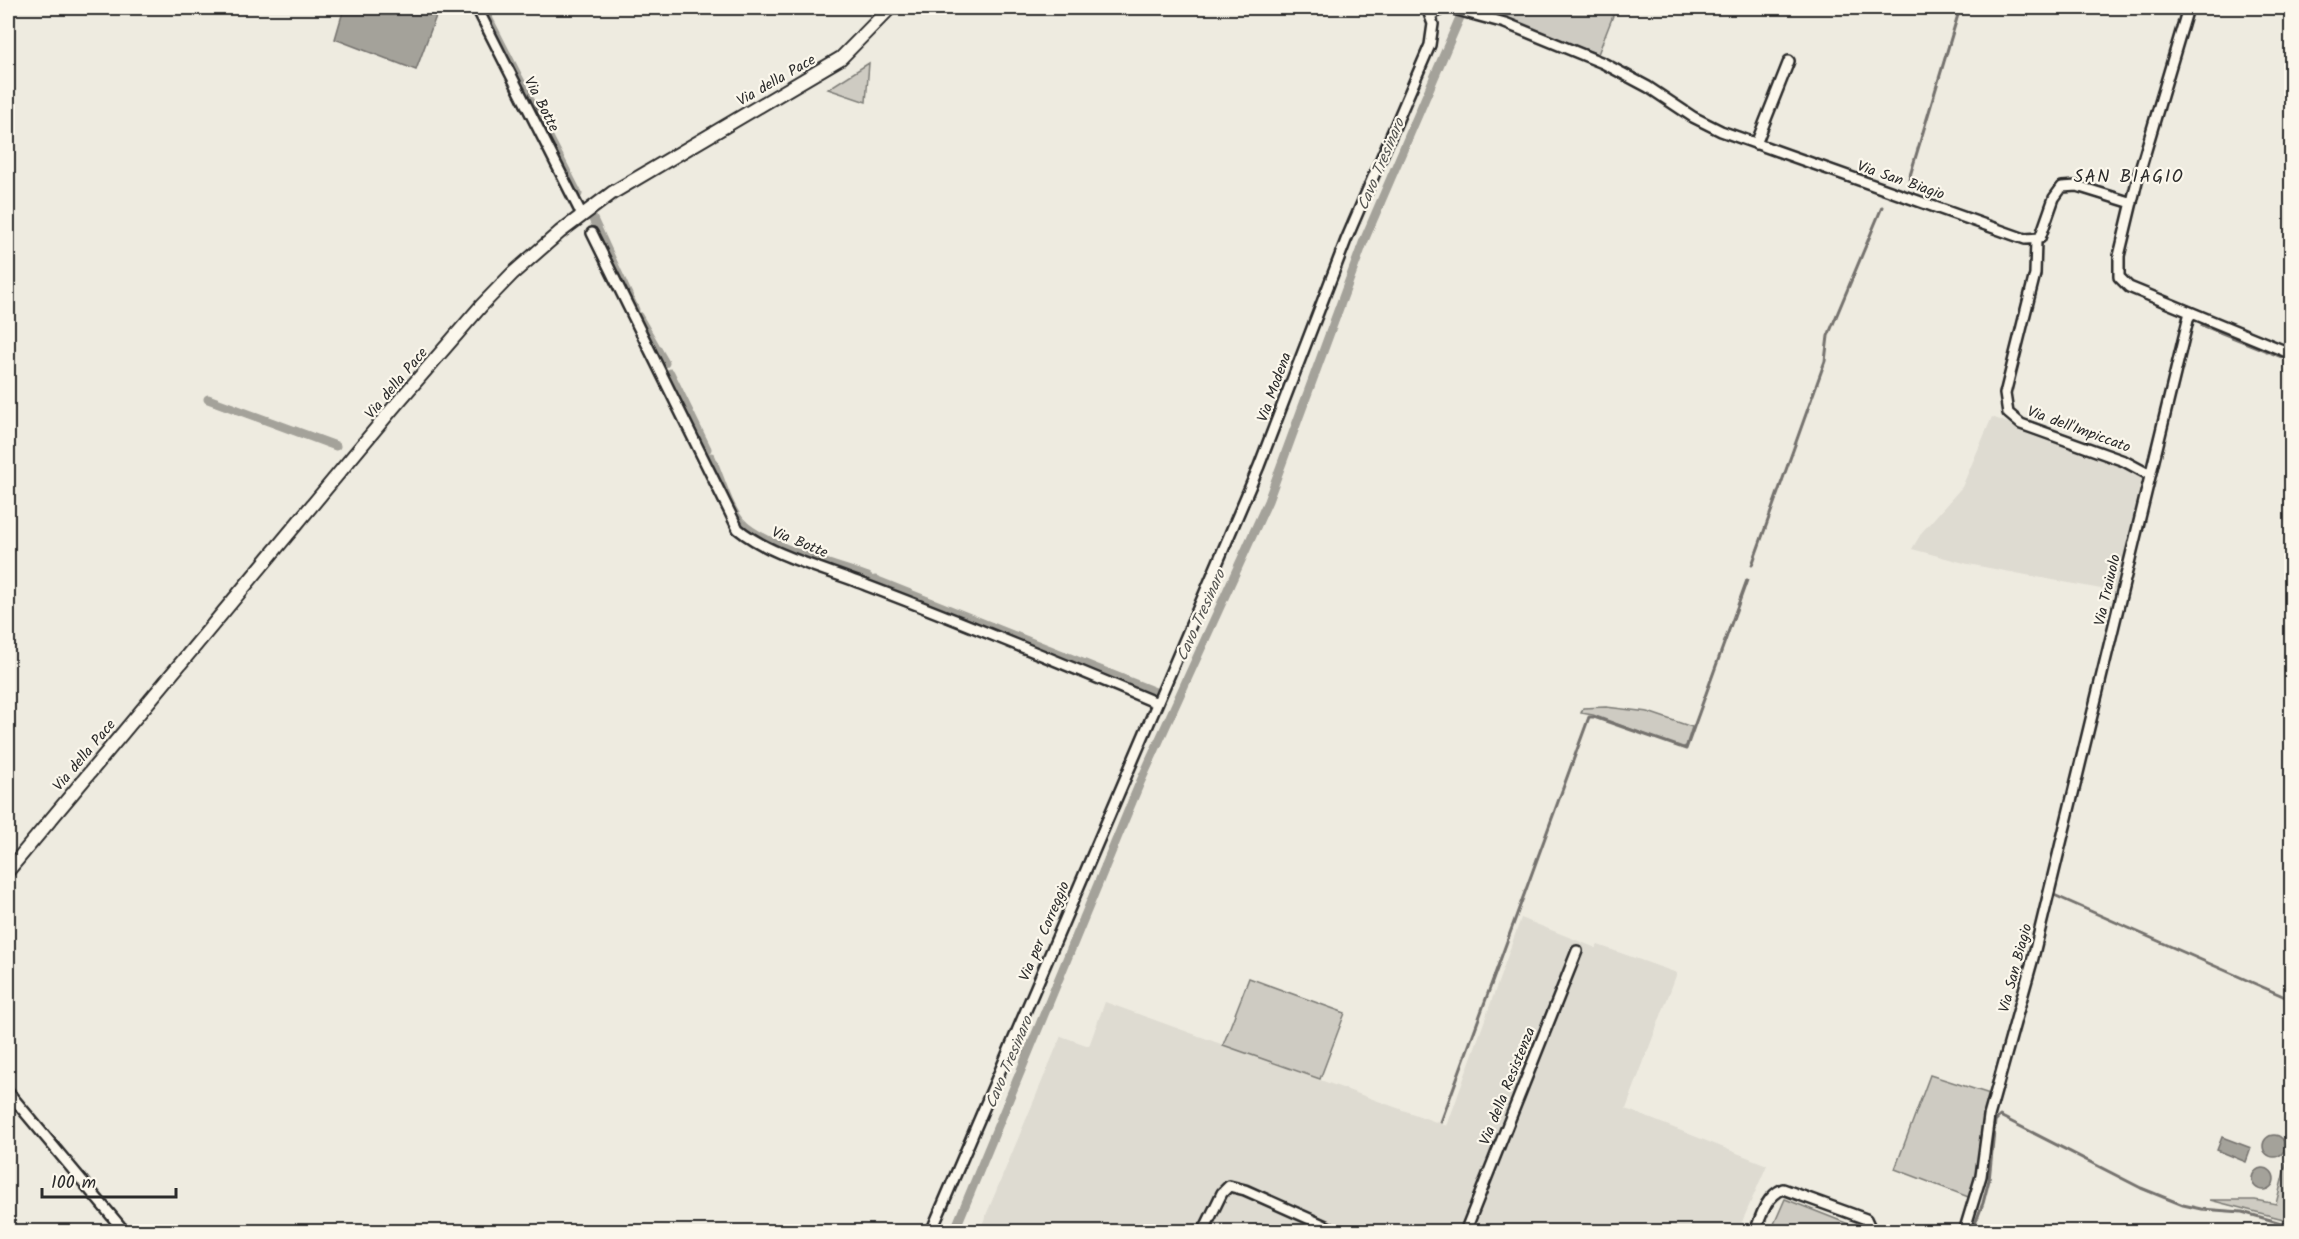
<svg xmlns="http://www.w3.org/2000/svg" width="2299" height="1239" viewBox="0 0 2299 1239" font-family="Kalam,sans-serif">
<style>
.built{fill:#dedbd1}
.green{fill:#cecbc2;stroke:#7c7b76;stroke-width:1.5}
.water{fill:#a4a29a;stroke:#74726e;stroke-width:1.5}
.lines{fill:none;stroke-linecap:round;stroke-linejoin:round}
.stream{stroke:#74726e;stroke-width:3}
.canal{stroke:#a4a29a;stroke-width:9}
.minor-casing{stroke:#2b2b2b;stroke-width:14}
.major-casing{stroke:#2b2b2b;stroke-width:16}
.minor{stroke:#fbf7ec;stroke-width:9}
.major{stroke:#fbf7ec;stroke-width:12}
.labels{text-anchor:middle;stroke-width:4.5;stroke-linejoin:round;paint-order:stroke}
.street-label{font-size:15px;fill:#2b2b2b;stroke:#fbf7ec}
.water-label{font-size:16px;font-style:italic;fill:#555552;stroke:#fbf7ec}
.quarter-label{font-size:18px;letter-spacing:1.5px;fill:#2b2b2b;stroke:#fbf7ec}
</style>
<rect width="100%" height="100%" fill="#eeebe0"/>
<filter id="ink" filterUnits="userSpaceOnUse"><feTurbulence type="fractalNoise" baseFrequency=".0167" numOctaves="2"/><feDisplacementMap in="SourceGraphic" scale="12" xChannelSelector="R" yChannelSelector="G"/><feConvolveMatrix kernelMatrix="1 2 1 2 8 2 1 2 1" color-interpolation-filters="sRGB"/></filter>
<g filter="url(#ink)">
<path class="built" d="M1992 417 2131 469 2142 478 2144 482 2117 592 1968 564 1912 549 1922 532 1962 487Z
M1521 918 1596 948 1598 945 1677 973 1626 1109 1767 1165 1738 1231 979 1232 1061 1036 1089 1046 1105 1002 1447 1126Z"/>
<path class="green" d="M1476 8H1616L1598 54Z
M869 63 866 102 828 89Z
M1606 707 1648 712 1692 727 1686 746 1682 748 1593 715 1581 713 1583 708Z
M1249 978 1345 1013 1320 1079 1223 1045Z
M1930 1075 1990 1094 1971 1198 1895 1169Z
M2291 1144V1221L2210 1200H2255L2276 1204Z
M1785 1199 1861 1229 1860 1231H1771Z"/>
<path class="water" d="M344 8H439L416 70 335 39Z
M2263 1146a11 11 0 1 1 22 0a11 11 0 1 1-22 0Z
M2222 1137 2251 1148 2246 1162 2217 1150Z
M2252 1179a11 11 0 1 1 22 0a11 11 0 1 1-22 0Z"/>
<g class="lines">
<path class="stream" d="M1909 179 1960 8
M2202 325 2292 361
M1752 565 1825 361 1828 336 1882 207
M2054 895 2292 1000
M1441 1122 1589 717H1594L1686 749 1747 580
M1972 1232 1983 1203 1989 1180 1995 1121 2000 1116 2141 1188 2183 1205 2201 1209 2242 1212 2292 1226"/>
<path class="canal" d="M483 8 578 194
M592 217 635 310
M638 316 665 363
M670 373 707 449
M208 399 336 446
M711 457C720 477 727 505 740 521 760 545 837 566 868 577
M875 580 1155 692
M954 1232 1139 785 1268 501 1363 243 1464 8"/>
<defs>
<path id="minor" d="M477 8 582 215
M1450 8 1505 23 1603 63 1648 87 1693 117 1721 131 2025 239 2040 238 2054 198 2062 187 2077 186 2132 203
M2188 8 2138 177 2119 256V277L2129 287 2292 354
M1431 15 1443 8
M1756 144 1789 61
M592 233 738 529C771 556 829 570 868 586 965 623 1062 663 1157 703
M2036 240 2035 274 2005 394 2008 413 2021 424 2124 461 2150 475
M8 1092 125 1232
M931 1232 1259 466 1346 240 1430 45 1433 24 1427 8
M1203 1232 1222 1193 1229 1186 1245 1190 1339 1232
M1465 1232 1577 951
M1755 1232C1761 1216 1766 1196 1783 1189L1866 1219 1872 1232
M1964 1232 1981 1176 1989 1116 2033 958 2190 312"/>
<path id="major" d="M8 871 393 408 482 305 512 274 560 232 612 193 841 58 890 8"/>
</defs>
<use href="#minor" class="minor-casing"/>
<use href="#major" class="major-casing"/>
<use href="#minor" class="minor"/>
<use href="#major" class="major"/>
</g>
</g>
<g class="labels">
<g class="street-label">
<text transform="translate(776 80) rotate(-30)" y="5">Via della Pace</text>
<text transform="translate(542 104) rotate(63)" y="5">Via Botte</text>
<text transform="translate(1901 180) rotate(19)" y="5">Via San Biagio</text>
<text transform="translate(396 383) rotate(-50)" y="5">Via della Pace</text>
<text transform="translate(1274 387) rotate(-70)" y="5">Via Modena</text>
<text transform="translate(2079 429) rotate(20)" y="5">Via dell'Impiccato</text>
<text transform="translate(800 542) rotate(22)" y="5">Via Botte</text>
<text transform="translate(2107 590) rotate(-77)" y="5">Via Traiuolo</text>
<text transform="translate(84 755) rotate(-50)" y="5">Via della Pace</text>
<text transform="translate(1044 931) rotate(-67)" y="5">Via per Correggio</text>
<text transform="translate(2015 968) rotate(-75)" y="5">Via San Biagio</text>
<text transform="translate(1507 1086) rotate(-68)" y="5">Via della Resistenza</text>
</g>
<g class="water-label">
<text transform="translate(1380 164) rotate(-67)" y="6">Cavo Tresinaro</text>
<text transform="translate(1200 615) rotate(-66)" y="6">Cavo Tresinaro</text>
<text transform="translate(1008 1062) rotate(-67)" y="6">Cavo Tresinaro</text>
</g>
<g class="quarter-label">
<text x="2129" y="182">SAN BIAGIO</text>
</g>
</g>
<rect width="2299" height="1239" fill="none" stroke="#fbf7ec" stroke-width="30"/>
<rect x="15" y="15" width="2269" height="1209" fill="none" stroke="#2b2b2b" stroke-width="2" filter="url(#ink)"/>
<path d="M42 1188v9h134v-9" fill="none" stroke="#2b2b2b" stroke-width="3"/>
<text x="51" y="1188" font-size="18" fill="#2b2b2b" stroke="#fbf7ec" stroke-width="4.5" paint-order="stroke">100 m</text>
</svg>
